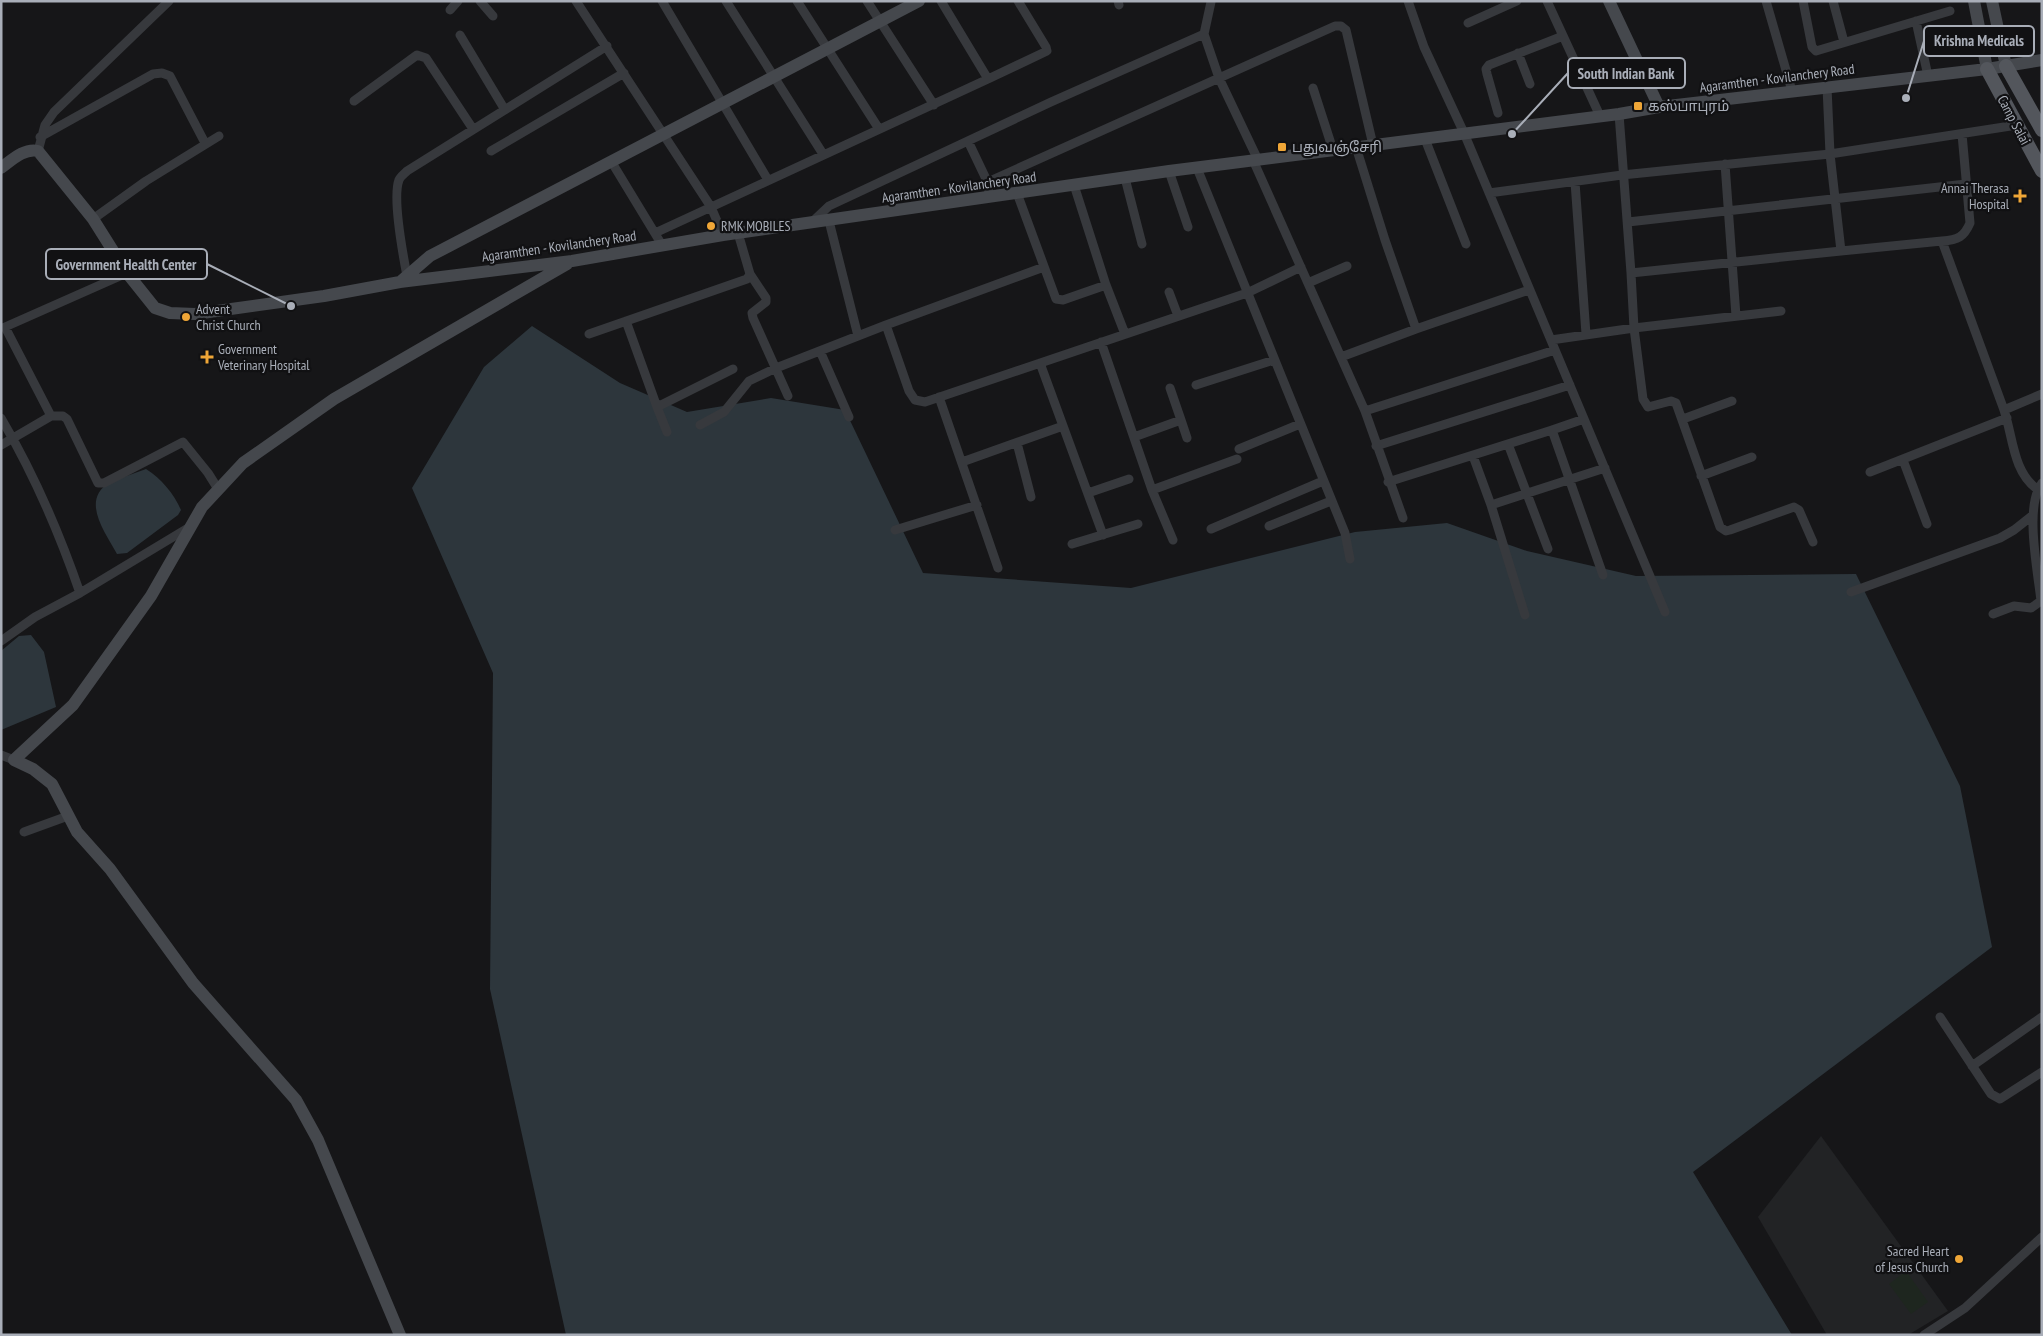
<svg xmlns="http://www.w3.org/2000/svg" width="2043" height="1336" viewBox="0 0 2043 1336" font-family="'PT Sans Narrow','Noto Sans Tamil',sans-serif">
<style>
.built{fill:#222325}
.green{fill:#1e261f}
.water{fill:#2d363c}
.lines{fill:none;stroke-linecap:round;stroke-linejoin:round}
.street{stroke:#37393d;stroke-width:9}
.secondary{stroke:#45484d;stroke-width:12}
.primary{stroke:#53565c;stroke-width:14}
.poi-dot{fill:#efa637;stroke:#111113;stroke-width:2}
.labels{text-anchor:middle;stroke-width:4.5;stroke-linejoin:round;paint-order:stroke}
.street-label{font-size:14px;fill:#a9aeb8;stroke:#111113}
.poi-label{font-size:14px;fill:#a9aeb8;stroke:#111113;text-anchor:start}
.leader{fill:none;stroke:#a9aeb8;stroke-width:2}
.callout-dot{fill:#a9aeb8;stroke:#111113;stroke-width:2}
.callout{fill:#111113;stroke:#a9aeb8;stroke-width:2}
.callout-label{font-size:15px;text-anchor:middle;font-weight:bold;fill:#a9aeb8}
</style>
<rect width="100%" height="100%" fill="#161618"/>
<path class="built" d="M1821 1136 1948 1311 1908 1335H1827L1758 1217Z"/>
<path class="green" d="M1906 1271 1928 1302 1911 1314 1889 1284Z"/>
<path class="water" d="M532 326 620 383 687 412 771 398 845 410 923 573 1131 588 1355 532 1447 523 1527 551 1636 576 1856 574 1960 786 1992 947 1693 1172 1792 1335H566L490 989 493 673 412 488 484 367Z
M146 469C161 478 174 494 181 510L178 515 127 553 117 554C105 532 80 500 110 482Z
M31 635 44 652 56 707 1 730V651L19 636Z"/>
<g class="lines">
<path class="street" d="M480 1 493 16
M576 1 711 207 723 235
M662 1 768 180
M726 1 823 154
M797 1 879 129
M867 1 934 105
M1118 1 1119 5
M1408 1 1424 47 1464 133 1665 612
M1547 1 1600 116
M1766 1 1792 91
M1803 1 1812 47 1816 51 1950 11
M1833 1 1844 42
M450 10 458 1
M1916 21 1928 76
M1468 23 1517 1
M1204 34 1211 2
M460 35 505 110
M1518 53 1530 84
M988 79 1047 51 1046 47 1018 1
M1313 88 1333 150
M354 101 417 55 426 58 473 129
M1498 113 1487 74 1486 69 1489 65 1563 36
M1619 114 1631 273 1841 251 1830 154 1827 87
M40 137 153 74 162 73 170 76 205 143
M1425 139 1466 244
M968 141 988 183
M1356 147 1385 240 1416 329 1529 290
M38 151 45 125 54 112 169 1
M491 151 624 73
M1253 160 1365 411 1403 518
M611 161 662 245
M1725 164 1736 316
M1197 168 1345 533 1350 559
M1169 171 1188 227
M1125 178 1142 244
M1575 182 1586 334
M1074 185 1106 285 1125 334
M1017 193 1056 299 1063 300 1106 285
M1489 193 1622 175 1830 154 2017 125
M989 197 988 183 992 180 1335 26H1341L1346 30 1373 145
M93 219 146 181 219 136
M829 221 858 336
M1628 222 1966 184
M811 223 829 206 1051 102 1204 34 1219 78 1258 160
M655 233 988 79 941 1
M1942 241C1958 240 1964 237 1970 223L1962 134
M1841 251 1942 241 2004 410
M1631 273 1634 328 1643 399 1648 407 1671 401 1676 403 1720 527 1726 531 1730 530 1794 507 1799 510 1813 542
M750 274 766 298V302L752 313 753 318 788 396
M407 276C403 255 392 198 399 180 400 177 404 174 407 171L607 46
M1308 283 1347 266
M1169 292 1178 316
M626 321 657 407 733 369
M886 325 1044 267
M589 334 747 279 750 274 738 233
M1551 340 1634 328 1781 311
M1101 342 1152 490 1173 540
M820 351 849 417
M1341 357 1416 329
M1040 363 1103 535
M1196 385 1274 360
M1170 388 1181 420
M939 397 998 568
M657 407 667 432
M1365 411 1555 350
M51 416H63L67 419 98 483H104L183 442 208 473 218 489
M1 418C34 474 59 532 80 593
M1683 419 1732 401
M700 425 724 412 749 381 776 368 886 325 909 391 915 400 925 402 1247 293 1301 267
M1552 430 1584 419
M1134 437 1181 420 1187 438
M1017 443 1031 497
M1508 444 1548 549
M1 445 51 416 5 327 127 273
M1376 446 1570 385
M1239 449 1300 424
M1473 456 1491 505 1525 615
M1903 460 1927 524
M962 462 1063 426
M1870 472 2007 418
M1701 476 1752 457
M1388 482 1552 430 1603 575
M2037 489C2013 472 2013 437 2004 410L2042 394
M1152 490 1237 459
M1088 493 1129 479
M1491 505 1605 468
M1269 526 1331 501
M1211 529 1323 481
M895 530 977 505
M1072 544 1138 524
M1851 592 2000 538 2014 530 2033 515
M1993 614 2014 606 2031 608 2041 601C2038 572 2024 506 2042 483
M1 641 35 617 80 593 188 528
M1 755 14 760
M24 832 68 816
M1940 1017 1991 1094 2000 1099 2042 1072
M1972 1066 2042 1017
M1924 1335 1965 1308 2042 1237"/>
<path class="secondary" d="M1609 1 1659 107
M1974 1 1987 69
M1992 1 2006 66
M1 168C12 160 24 148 38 151L93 219 127 273 155 308 170 313 195 314 324 296 400 282 572 261 723 235 1169 171 1619 114 1659 107 1987 69 2042 60
M400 282 430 256 919 1
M400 1335 318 1140 296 1100 193 983 110 869 77 832 52 784 33 769 14 760 73 705 151 596 202 507 243 463 334 399 567 264"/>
<path class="primary" d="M2006 66 2042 130
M1987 69 2042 171"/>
</g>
<g class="poi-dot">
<rect x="1633" y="101" width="10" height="10" rx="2.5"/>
<rect x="1277" y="142" width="10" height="10" rx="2.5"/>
<path d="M2017.5 188.5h5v5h5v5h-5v5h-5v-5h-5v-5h5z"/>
<circle cx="711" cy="226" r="5"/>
<circle cx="186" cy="317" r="5"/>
<path d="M204.5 349.5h5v5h5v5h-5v5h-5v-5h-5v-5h5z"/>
<circle cx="1959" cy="1259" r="5"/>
</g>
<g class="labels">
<g class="street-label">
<text transform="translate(1777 78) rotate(-7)" y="5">Agaramthen - Kovilanchery Road</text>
<text transform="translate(2014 120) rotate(62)" y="5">Camp Salai</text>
<text transform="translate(959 187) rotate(-8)" y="5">Agaramthen - Kovilanchery Road</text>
<text transform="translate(559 246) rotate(-8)" y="5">Agaramthen - Kovilanchery Road</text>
</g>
<g class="poi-label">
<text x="1648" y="111">கஸ்பாபுரம்</text>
<text x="1292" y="152">பதுவஞ்சேரி</text>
<text x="2009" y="193" text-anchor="end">Annai Therasa<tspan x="2009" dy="16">Hospital</tspan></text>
<text x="721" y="231">RMK MOBILES</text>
<text x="196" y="314">Advent<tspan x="196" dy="16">Christ Church</tspan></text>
<text x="218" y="354">Government<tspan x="218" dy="16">Veterinary Hospital</tspan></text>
<text x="1949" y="1256" text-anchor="end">Sacred Heart<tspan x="1949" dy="16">of Jesus Church</tspan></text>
</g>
</g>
<path class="leader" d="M1906 98L1924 41M1512 134L1568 73M291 306L207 264"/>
<g class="callout-dot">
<circle cx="1906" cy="98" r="5"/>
<circle cx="1512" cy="134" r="5"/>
<circle cx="291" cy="306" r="5"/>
</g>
<g class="callout">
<rect x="1924" y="26" width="110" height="30" rx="5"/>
<rect x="1568" y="58" width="117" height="30" rx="5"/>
<rect x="46" y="249" width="161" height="30" rx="5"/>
</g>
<g class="callout-label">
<text x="1979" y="46">Krishna Medicals</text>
<text x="1626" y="79">South Indian Bank</text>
<text x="126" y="270">Government Health Center</text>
</g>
<rect width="2043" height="1336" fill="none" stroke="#a9aeb8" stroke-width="5"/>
</svg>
